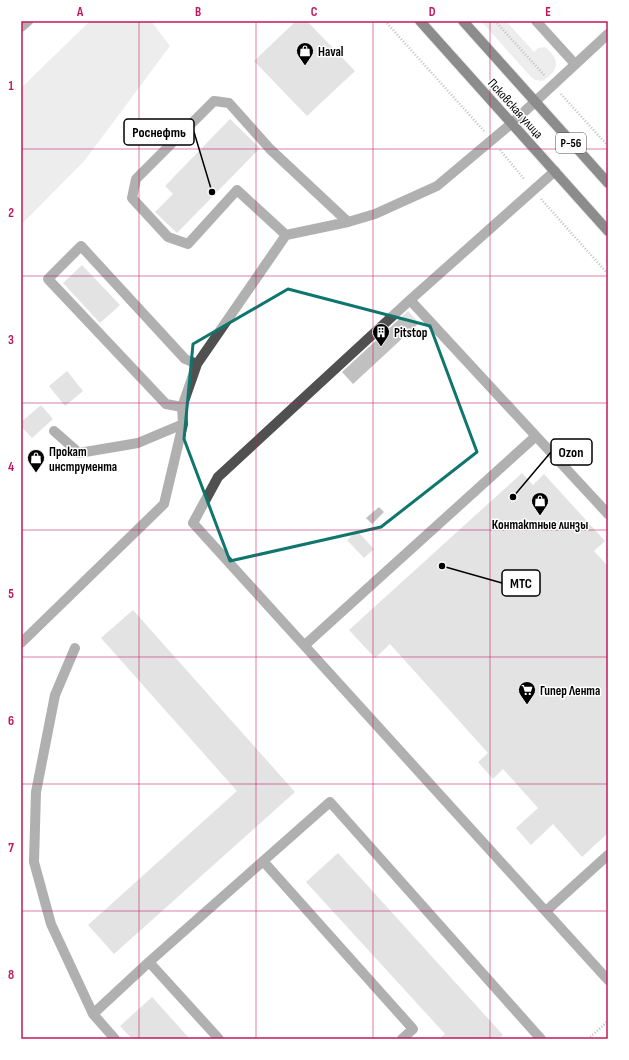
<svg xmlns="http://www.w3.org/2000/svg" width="629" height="1060" viewBox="0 0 629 1060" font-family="'Sofia Sans Condensed',sans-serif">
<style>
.green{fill:#d7d7d7}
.building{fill:#c0c0c0}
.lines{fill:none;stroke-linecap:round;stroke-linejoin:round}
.major-casing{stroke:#dbdbdb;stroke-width:12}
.path{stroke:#727272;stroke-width:2.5;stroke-dasharray:1 2;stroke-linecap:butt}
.minor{stroke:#505050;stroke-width:10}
.major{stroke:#000;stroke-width:10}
.marked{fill:none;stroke:#0f766e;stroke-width:3;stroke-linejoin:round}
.grid{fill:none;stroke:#c2185b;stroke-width:1;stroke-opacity:0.55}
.labels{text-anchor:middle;stroke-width:3;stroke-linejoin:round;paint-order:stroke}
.shield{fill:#fff;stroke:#4c4c4c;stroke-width:1}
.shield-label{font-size:12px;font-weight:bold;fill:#000}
.poi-label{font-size:13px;font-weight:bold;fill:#000;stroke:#fff;text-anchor:start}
.street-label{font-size:13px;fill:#000;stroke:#fff}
.leader{fill:none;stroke:#000;stroke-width:1.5}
.callout-dot{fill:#000;stroke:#fff;stroke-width:1.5}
.callout{fill:#fff;stroke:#000;stroke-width:1.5}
.callout-label{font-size:14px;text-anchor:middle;font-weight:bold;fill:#000}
.neatline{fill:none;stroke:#c2185b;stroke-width:1.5}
.grid-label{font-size:13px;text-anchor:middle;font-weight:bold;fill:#c2185b}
</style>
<rect width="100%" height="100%" fill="#fff"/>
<path class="green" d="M90 21H151L170 46 85 160 21 225V88Z
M481 21H506L534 52 538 48 545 47C561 60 559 70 543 81L535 80 531 77Z"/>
<path class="building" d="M296 21H307L355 71 307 116 254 61Z
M230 119 260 148 177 233 155 212 173 194 165 186Z
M82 265 120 305 100 323 63 283Z
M408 311 419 323 353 384 342 372Z
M67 371 83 391 65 406 49 386Z
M41 405 53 419 32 438 21 426V422Z
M522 473 533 485 544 474 605 541 594 551 608 566V833L582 857 553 824 531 845 516 828 538 808 503 769 493 779 478 762 488 753 390 644 375 658 349 630Z
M379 507 384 512 372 524 366 518Z
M357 531 374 549 364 558 347 540Z
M133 610 295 792 114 954 88 925 237 791 101 638Z
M338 853 503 1035 499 1039H439L445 1034 306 882Z
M152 997 190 1039H132L120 1026Z"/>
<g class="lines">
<defs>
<path id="major" d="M420 21 608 231
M463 21 608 183"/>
</defs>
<use href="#major" class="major-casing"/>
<path class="path" d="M385 21 484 131
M495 21 545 76
M561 94 608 146
M500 150 525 180
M541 199 608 274
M588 1039 608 1021
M607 1039 608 1038"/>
<path class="minor" d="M536 21 575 64
M21 27 28 21
M555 171 410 300 218 477 193 523 608 980
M286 235 237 190 188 244 168 237 132 198 136 179 214 101 229 103 270 149 348 222
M410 300 608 514
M182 407 166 404 48 279 81 246 185 359 197 364
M54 431 79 453 138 443 183 424
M21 643 164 504 183 424 182 407 197 364 286 235 348 222 375 214 437 186 512 123 608 34
M305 645 536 436
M75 648 55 695 36 792 34 862 51 924 93 1014
M263 861 413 1029 402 1039
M546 911 608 855
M149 962 219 1039
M115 1039 93 1014 149 962 330 802 541 1039"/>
<use href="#major" class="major"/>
</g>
<path d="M0 0H629V1060H0ZM288 289 430 326 477 452 381 527 230 561 184 439 193 344Z" fill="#fff" fill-opacity=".55" fill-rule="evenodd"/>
<path class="marked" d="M288 289 430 326 477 452 381 527 230 561 184 439 193 344Z"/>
<path class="grid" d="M139 21V1039M256 21V1039M373 21V1039M490 21V1039M21 149H608M21 276H608M21 403H608M21 530H608M21 657H608M21 784H608M21 911H608"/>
<defs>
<symbol id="shop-pin" viewBox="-11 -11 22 30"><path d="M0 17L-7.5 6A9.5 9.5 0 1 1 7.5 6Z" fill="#000" stroke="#fff"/><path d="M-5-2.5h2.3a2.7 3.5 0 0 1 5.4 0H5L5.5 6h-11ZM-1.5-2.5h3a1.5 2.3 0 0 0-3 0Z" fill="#fff"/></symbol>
<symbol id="building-pin" viewBox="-11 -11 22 30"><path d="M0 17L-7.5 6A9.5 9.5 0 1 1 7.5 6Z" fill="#000" stroke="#fff"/><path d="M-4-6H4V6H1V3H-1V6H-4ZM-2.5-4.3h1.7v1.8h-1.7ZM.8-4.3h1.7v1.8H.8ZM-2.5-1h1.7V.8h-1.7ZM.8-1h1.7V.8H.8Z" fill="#fff"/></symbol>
<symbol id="supermarket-pin" viewBox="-11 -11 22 30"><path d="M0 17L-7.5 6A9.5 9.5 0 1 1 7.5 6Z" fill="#000" stroke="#fff"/><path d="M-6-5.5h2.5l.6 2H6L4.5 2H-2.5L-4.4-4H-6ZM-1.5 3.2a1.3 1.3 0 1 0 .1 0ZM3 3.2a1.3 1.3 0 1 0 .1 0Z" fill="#fff"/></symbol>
</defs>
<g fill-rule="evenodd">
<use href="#shop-pin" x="295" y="41" width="20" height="27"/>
<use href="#building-pin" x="371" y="322" width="20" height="27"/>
<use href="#shop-pin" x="26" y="448" width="20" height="27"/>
<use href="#shop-pin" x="530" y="491" width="20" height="27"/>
<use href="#supermarket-pin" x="517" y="680" width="20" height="27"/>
</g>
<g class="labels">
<rect class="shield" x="556" y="133" width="30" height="20" rx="3"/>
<g class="shield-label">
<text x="571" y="147">Р-56</text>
</g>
<g class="poi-label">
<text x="318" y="56">Haval</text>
<text x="394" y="337">Pitstop</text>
<text x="49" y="456">Прокат<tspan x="49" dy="15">инструмента</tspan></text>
<text x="540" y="529" text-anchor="middle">Контактные линзы</text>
<text x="540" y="695">Гипер Лента</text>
</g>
<g class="street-label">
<text transform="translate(516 108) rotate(48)" y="5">Псковская улица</text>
</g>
</g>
<path class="leader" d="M212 192L194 132M513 497L551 452M442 566L502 583"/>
<g class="callout-dot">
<circle cx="212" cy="192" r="4"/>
<circle cx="513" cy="497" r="4"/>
<circle cx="442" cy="566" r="4"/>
</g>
<g class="callout">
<rect x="124" y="119" width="70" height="26" rx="4"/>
<rect x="551" y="439" width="41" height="26" rx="4"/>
<rect x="502" y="570" width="38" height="26" rx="4"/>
</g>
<g class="callout-label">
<text x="159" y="137">Роснефть</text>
<text x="571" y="457">Ozon</text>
<text x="521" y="588">МТС</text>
</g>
<rect width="629" height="1060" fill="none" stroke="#ffffff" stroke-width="44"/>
<rect x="22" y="22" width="585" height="1016" class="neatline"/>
<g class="grid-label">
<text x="80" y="16">A</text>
<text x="198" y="16">B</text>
<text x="314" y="16">C</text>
<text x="432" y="16">D</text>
<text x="548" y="16">E</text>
<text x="11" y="90">1</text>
<text x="11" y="217">2</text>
<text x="11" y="344">3</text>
<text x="11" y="471">4</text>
<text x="11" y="598">5</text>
<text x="11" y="725">6</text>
<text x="11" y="852">7</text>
<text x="11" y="979">8</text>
</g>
</svg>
